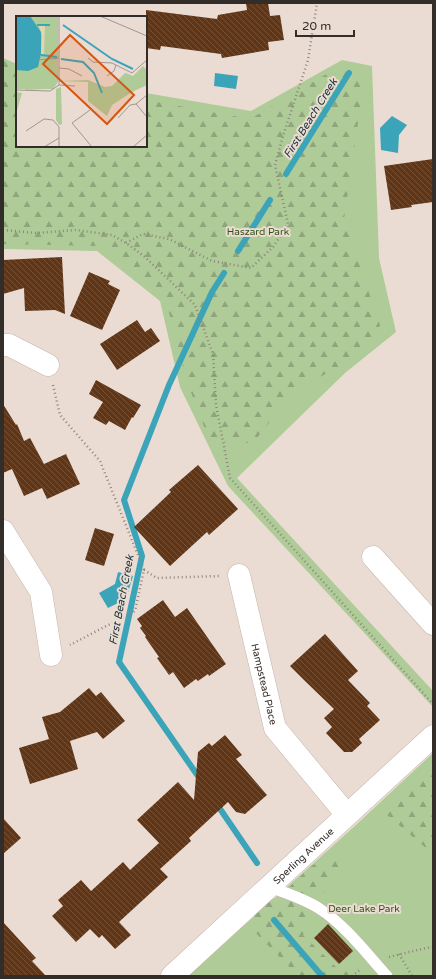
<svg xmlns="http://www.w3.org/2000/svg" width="436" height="979" viewBox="0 0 436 979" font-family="'Varela Round',sans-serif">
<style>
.green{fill:#afcb98}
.forest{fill:url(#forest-firs)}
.water{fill:#3ca4b9}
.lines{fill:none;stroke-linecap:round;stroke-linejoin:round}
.stream{stroke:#3ca4b9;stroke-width:6}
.building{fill:url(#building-back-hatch)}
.lane-casing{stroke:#c4b6ac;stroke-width:12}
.street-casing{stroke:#c4b6ac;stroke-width:23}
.path{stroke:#8f847e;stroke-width:2.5;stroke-dasharray:1 3;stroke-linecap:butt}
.lane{stroke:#fff;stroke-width:11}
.street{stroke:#fff;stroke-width:22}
.labels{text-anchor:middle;stroke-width:4;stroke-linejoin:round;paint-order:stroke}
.park-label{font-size:10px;fill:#345115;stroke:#ebdcd3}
.street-label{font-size:10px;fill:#332d29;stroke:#ebdcd3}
.water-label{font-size:11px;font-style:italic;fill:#20373c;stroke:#ebdcd3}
.inset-river{fill:none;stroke:#3ca4b9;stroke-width:2}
.inset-road{fill:none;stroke:#a1968f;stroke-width:1}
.view{fill:#d6550f;fill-opacity:0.15;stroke:#d6550f;stroke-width:2}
.inset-edge{fill:none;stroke:#332d29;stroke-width:2}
</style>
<defs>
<pattern id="forest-firs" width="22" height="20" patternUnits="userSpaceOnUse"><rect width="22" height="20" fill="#afcb98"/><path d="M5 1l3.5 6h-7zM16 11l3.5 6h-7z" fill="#8fa57c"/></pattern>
<pattern id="building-back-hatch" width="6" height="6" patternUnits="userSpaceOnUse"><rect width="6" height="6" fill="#603617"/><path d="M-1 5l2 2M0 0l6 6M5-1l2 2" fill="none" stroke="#745239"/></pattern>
</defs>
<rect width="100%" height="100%" fill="#ebdcd3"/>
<path class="green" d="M3 60 17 146H146V93L251 111 342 60 372 66 379 258 396 332 345 373 237 478 433 691V707L228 486 180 387 160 301 97 251 3 249Z
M433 753V976H188L357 824Z"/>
<path class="forest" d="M3 58 17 64V146H146V100L250 119 337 68 365 75 344 219 380 325 373 347 292 393 253 443 210 442 189 387 165 298 98 246 3 244Z
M433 767V854L387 815Z
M335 852 342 857 335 877 322 894 306 908 311 919 303 935 340 971 358 970 368 976H298L254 931 255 912 259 904 279 897 310 867Z"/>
<path class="water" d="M215 73 238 76 236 89 214 86Z
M392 116 407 125 399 135 398 153 381 150 380 128Z
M118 572 133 576 126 599 108 608 99 593 115 584Z"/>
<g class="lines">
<path class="stream" d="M286 174 349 73
M238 251 270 200
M200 779 119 662 142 556 124 500 169 385 212 292 224 273
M216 803 257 863
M274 920 322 976"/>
</g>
<path class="building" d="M246 3H268L270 16 280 15 284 40 268 42 269 50 222 58 221 54 161 46 160 50 146 48V10L217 19 218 15 247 10Z
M433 159V202L411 205 412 207 391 210 384 166Z
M62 257 65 314 55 310 25 311 24 288 3 294V260Z
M89 272 110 281 108 284 120 290 102 330 70 316Z
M137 320 145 332 151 328 160 341 117 370 100 344Z
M96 380 141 405 133 418 132 417 125 430 109 421 106 425 93 418 103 402 89 394Z
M3 404 16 425 17 424 24 441 30 438 44 464 66 454 80 484 47 499 42 488 24 496 12 469 3 473Z
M198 465 238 509 209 535 207 532 170 566 134 527 171 492 169 490Z
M95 528 114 534 104 566 85 560Z
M163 600 175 617 187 608 226 664 209 676 208 674 198 681 196 679 184 688 173 672 169 675 157 658 159 657 145 637 146 636 140 628 142 626 137 619Z
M325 634 358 671 348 680 370 703 367 706 380 720 359 739 362 743 352 752H344L326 733 332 727 324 718 334 709 306 682 290 666Z
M89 688 96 696 101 692 125 721 103 739 97 732 70 741 78 769 30 784 19 748 49 739 42 717 60 712Z
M225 735 242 755 236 759 267 795 245 814 236 812 228 802 189 838 191 841 160 869 168 877 119 922 131 935 115 949 102 935 99 938 90 929 76 942 52 916 63 906 58 900 81 880 91 891 123 862 130 870 159 843 137 820 178 782 194 800 198 752 209 743 212 746Z
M3 818 21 838 3 854Z
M3 922 36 958 32 961 46 976H3Z
M328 924 353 951 339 964 314 938Z"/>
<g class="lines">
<defs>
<path id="lane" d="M269 887C286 893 305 899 320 909 345 925 367 954 387 976"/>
<g id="street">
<path d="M3 345H9L48 365"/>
<path d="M3 531 41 592 51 655"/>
<path d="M373 557 433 624"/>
<path id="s1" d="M239 575 275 728 347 815"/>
<path id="s2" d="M172 976 433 736"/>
</g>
</defs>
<use href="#lane" class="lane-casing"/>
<use href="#street" class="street-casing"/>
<path class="path" d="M3 230 36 233 76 230 112 235 126 243 145 257 195 305 213 354 216 405 230 478 433 704
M126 243 143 234 169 239 212 261 251 268 273 247 288 224 275 165 283 136 308 60 317 3
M53 385 60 415 100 461 144 570 135 611 70 645
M144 570 157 578 219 576
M399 954 412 976
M389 957 426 948 433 947
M352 976 361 969"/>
<use href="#lane" class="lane"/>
<use href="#street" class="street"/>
</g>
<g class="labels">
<g class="park-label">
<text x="258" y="235">Haszard Park</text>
<text x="364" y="912">Deer Lake Park</text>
</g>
<g class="street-label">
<text dy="4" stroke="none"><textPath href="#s1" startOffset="112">Hampstead Place</textPath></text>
<text dy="4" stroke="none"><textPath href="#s2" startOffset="178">Sperling Avenue</textPath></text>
</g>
<g class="water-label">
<text transform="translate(310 118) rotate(-58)" y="4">First Beach Creek</text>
<text transform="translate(121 600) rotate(-79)" y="4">First Beach Creek</text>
</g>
</g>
<g transform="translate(16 16)">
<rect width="131" height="131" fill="#ebdcd3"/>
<path d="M0 0H42V66L37 73H0ZM127 50 131 54 130 67 96 89 91 100 72 85V66L44 65 72 64 89 71 96 70 109 57 117 60ZM45 71 46 108 43 109 40 104V73Z" fill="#afcb98"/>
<path d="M23 48 27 51 8 66 5 72 0 73V54L12 55 22 51ZM128 52 131 56V69L107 80 95 88 91 99 83 89 73 84V69L76 66 88 72 96 71 110 57 118 61ZM35 55H41L38 71 32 61ZM15 63 19 70 27 67V64L22 63 29 64 28 73 9 74ZM0 76 6 77 0 98Z" fill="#afcb98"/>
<path d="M23 10H29L28 38H25L26 20Z" fill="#e0d6b1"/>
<path d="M0 0H14L25 16V38L22 51 12 55 0 54Z" fill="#3ca4b9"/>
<path class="inset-river" d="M21 9H34M47 9 96 43 117 53M25 39 41 41M45 43 67 46 78 57 86 77"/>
<path class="inset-road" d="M84 0 131 20M72 42 77 46 96 47 116 57 131 44M22 44 43 42M43 52 53 53 66 60M91 60 98 55 100 49M43 69V0M43 69 59 70M0 74 34 75 43 69M120 88 131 101M74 94 56 107 76 131M102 102 114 89 120 88 131 79M10 115 28 103 37 104 43 111V131M28 131 43 122M117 131 131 119"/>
<path class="view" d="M54 19 118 79 91 108 27 48Z"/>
<rect width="131" height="131" class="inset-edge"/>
</g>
<rect width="436" height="979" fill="none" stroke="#332d29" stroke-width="8"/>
<path d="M296 30v6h58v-6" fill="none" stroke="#332d29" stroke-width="2"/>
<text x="302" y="30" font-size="12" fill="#332d29" stroke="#ebdcd3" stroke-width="3" paint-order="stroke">20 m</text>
</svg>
